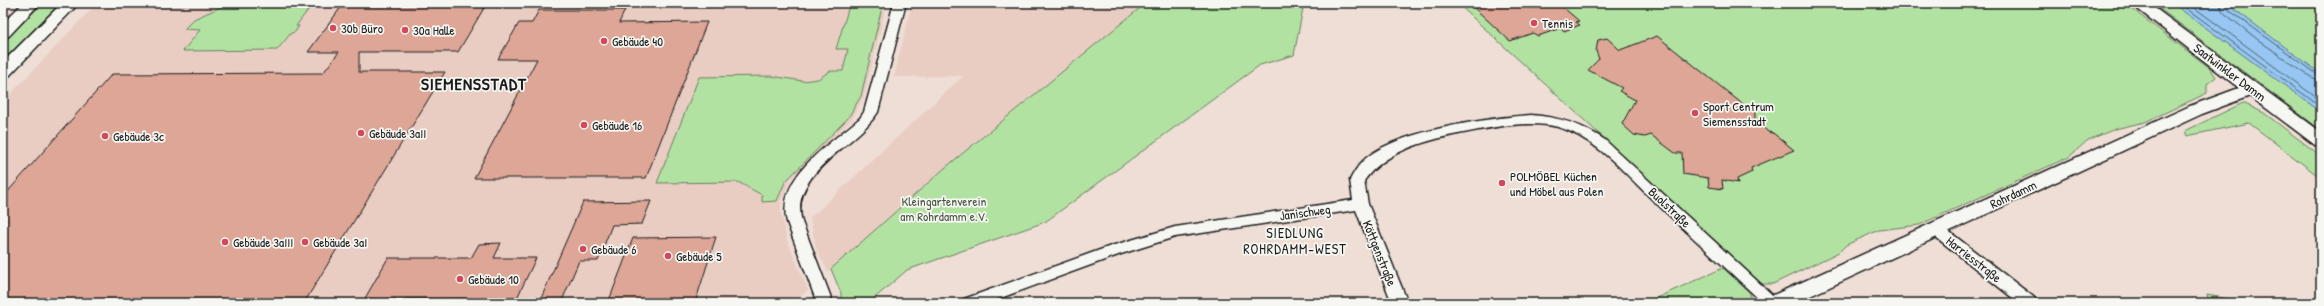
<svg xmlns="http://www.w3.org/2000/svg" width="2324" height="306" viewBox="0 0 2324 306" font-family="'Patrick Hand',sans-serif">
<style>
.built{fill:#e9cdc3}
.green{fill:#b2e2a2;stroke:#677f5f}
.water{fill:#96c6f1;stroke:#65829c}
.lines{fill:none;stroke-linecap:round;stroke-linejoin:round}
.shore{stroke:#4d6071;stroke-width:1}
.building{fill:#dda696;stroke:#1c1c1c}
.minor-casing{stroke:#1c1c1c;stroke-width:3}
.major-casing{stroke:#1c1c1c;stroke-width:3}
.minor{fill:#f6f6f2;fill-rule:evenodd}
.major{fill:#f6f6f2;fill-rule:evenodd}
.poi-dot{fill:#d1495b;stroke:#f6f6f2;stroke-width:1.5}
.labels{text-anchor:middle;stroke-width:3.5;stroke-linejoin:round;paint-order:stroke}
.poi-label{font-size:13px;fill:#1c1c1c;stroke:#f6f6f2;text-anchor:start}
.street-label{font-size:13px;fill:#1c1c1c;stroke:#f6f6f2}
.park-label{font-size:13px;fill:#495744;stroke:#f6f6f2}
.neighbourhood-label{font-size:14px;letter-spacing:1px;fill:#1c1c1c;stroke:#f6f6f2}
.district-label{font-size:17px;font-weight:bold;letter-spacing:1px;fill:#1c1c1c;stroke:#f6f6f2}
</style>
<rect width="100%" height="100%" fill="#eeded6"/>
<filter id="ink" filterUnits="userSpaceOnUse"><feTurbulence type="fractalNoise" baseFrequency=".025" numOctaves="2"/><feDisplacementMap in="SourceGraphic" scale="8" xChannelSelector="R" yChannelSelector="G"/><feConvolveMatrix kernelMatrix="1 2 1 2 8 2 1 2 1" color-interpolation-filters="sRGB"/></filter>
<g filter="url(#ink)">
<path class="built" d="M97 3H887L864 97 852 119 790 180 781 202V213L787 240 808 290 793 303H3V102Z
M912 3H1146L946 167 828 272 816 248 810 218 963 76 894 77Z"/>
<path class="green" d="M43 3H60L3 60V43Z
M850 3H883L861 96 848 118 785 182 777 201 762 202V195L738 182 657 183 699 77 771 76 803 81 818 79 830 71H843L848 49H836Z
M1146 3H1304L1294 55 1260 65 1045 222 907 270 869 303H841V293L831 269 946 167Z
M1457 3H2124L2210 68 2216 77 2207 84V93L2203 95 2145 122 2115 129 2088 140 2069 157 1919 225 1879 230 1846 245 1839 252 1773 284H1762Z
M2152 3H2172L2321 112V130Z
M2226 3H2321V74Z
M225 5 228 7 311 6 296 26H299L295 32 291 33 277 50 183 51 200 30 184 29 194 19Z
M2243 103 2264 113 2321 156V178L2249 123 2187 136 2185 131Z
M1723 268 1750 293V303H1645Z
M2207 295 2252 303H2210Z"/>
<path class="water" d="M2172 3H2226L2321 74V112Z"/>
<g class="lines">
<path class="shore" d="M2179 3 2321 107
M2188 3 2321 101
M2219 3 2223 12 2257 39 2303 72 2321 82
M2224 3 2226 8 2321 77"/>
</g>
<path class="building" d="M344 3H487L458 52H359V72H445L304 303H3V197L112 74 323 73 339 52H308Z
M1482 3H1558L1579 21 1576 22 1580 25 1564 31 1561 28 1538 36 1533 33 1510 41 1472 6Z
M539 10H625L619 23 707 22 646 178H474L537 59H498L519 23H532Z
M1657 36 1745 106 1755 112V119L1768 132 1773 133 1794 150 1751 168 1752 172 1737 179 1738 183 1722 180 1723 189 1709 187 1708 178 1683 174 1682 153H1675L1651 135 1645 137 1634 135 1622 124 1635 100 1619 91 1622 88 1588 70 1599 59 1596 51 1598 40 1607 38 1620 50Z
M651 201 642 224 612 225 598 261H579L561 303H539L583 202Z
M716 237 695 303H608L633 238Z
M501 243 494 258H536L517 298 364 300 388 258H471L479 244Z"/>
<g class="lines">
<defs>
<path id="minor" d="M894 3H906L878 112C856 147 788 172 802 222L833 303H817L787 222C775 176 832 143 860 118L864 112Z
M1531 115C1559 117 1582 124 1605 140L1781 303H1763C1728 270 1692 237 1657 204 1628 177 1597 138 1558 127 1525 119 1485 129 1453 135 1421 142 1383 153 1364 181L1368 204 1408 303H1392L1356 210 1175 237 1121 254 987 303H962L964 299 1111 246 1175 227 1353 200 1350 180C1353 174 1357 167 1362 162 1391 131 1489 118 1531 115Z
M1937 225 1942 226 2036 299 2038 303H2019L1932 234 1930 230 1932 226Z"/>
<path id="major" d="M23 3H40L9 36 3 37V23Z
M62 3H79L9 76 3 77V62Z
M2130 3H2148L2321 132V147L2315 145 2250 96 2202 114 1795 303H1766L1769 297 2190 106 2239 88Z"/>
</defs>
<use href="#minor" class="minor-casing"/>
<use href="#major" class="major-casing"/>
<use href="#minor" class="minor"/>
<use href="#major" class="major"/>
</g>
</g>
<g class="poi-dot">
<circle cx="1534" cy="23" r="4"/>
<circle cx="333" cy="28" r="4"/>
<circle cx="405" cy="30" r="4"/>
<circle cx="604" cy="41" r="4"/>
<circle cx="1695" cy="113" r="4"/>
<circle cx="584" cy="125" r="4"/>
<circle cx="361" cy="133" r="4"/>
<circle cx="105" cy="136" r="4"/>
<circle cx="1502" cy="183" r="4"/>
<circle cx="225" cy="242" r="4"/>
<circle cx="305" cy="242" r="4"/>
<circle cx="583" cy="249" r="4"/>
<circle cx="668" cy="256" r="4"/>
<circle cx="460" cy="279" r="4"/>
</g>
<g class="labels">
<g class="poi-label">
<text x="1542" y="28">Tennis</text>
<text x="341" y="33">30b Büro</text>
<text x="413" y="35">30a Halle</text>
<text x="612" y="46">Gebäude 40</text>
<text x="1703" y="111">Sport Centrum<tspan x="1703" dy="15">Siemensstadt</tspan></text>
<text x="592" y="130">Gebäude 16</text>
<text x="369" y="138">Gebäude 3aII</text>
<text x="113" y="141">Gebäude 3c</text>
<text x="1510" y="181">POLMÖBEL Küchen<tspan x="1510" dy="15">und Möbel aus Polen</tspan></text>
<text x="233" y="247">Gebäude 3aIII</text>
<text x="313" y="247">Gebäude 3aI</text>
<text x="591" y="254">Gebäude 6</text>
<text x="676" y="261">Gebäude 5</text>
<text x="468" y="284">Gebäude 10</text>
</g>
<g class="street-label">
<text transform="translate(2230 72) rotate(37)" y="5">Saatwinkler Damm</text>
<text transform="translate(2013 194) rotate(-25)" y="5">Rohrdamm</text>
<text transform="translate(1670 207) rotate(43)" y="5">Buolstraße</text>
<text transform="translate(1305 212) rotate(-8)" y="5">Janischweg</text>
<text transform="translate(1380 253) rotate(68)" y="5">Köttgenstraße</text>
<text transform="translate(1974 259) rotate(38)" y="5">Harriesstraße</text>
</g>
<g class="park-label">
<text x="944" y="206">Kleingartenverein<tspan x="944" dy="15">am Rohrdamm e.V.</tspan></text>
</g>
<g class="neighbourhood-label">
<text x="1295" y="238">SIEDLUNG<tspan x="1295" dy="16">ROHRDAMM-WEST</tspan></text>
</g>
<g class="district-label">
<text x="474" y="90">SIEMENSSTADT</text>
</g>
</g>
<rect width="2324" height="306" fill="none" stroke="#f6f6f2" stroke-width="16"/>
<rect x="8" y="8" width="2308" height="290" fill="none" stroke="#1c1c1c" stroke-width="1.5" filter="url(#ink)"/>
</svg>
